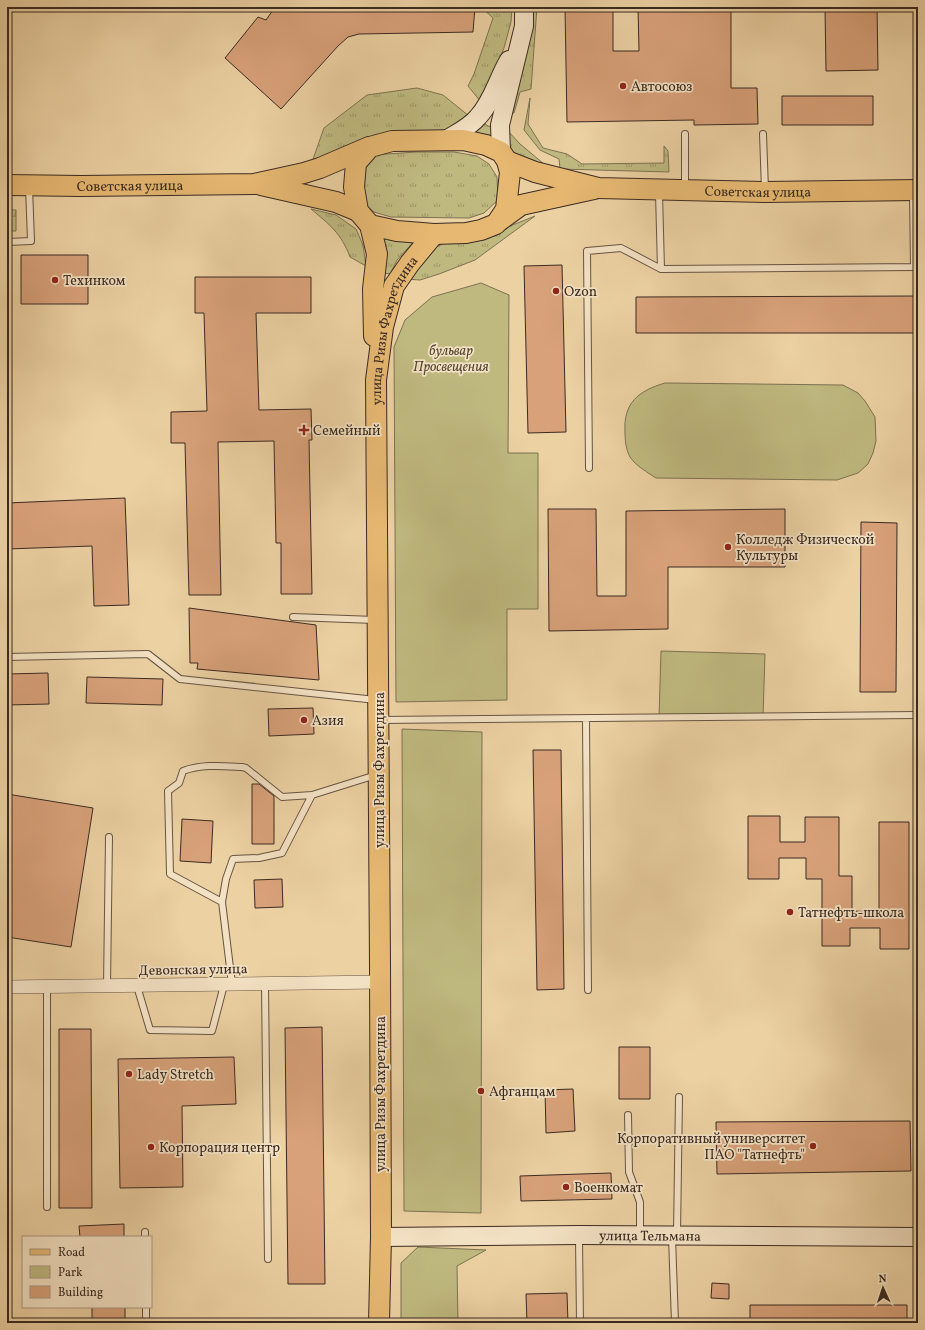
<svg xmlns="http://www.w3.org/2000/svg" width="925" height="1330" viewBox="0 0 925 1330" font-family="Vollkorn,serif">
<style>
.grass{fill:url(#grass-tufts);stroke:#7d7251}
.forest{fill:url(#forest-firs);stroke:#7d7251}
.park{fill:#bfb980;stroke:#7d7251}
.building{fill:#d8a17a;stroke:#3b2b22}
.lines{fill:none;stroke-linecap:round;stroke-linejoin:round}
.lane-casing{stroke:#675442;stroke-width:8}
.street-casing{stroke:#675442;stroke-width:14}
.secondary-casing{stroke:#3b2b22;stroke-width:20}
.primary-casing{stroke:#3b2b22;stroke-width:22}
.lane{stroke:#f3e1c3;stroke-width:6}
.street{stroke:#f3e1c3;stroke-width:13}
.secondary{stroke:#f3e1c3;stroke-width:18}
.primary{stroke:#e6b872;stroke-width:20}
.poi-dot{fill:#8f2418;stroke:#f3e1c3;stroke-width:1.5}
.labels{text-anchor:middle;stroke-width:3.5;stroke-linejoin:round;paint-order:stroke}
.poi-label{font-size:14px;fill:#3b2b22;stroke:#f3e1c3;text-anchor:start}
.street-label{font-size:14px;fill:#3b2b22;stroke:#f3e1c3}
.park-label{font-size:14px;font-style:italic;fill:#554735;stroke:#f3e1c3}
</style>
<defs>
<pattern id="grass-tufts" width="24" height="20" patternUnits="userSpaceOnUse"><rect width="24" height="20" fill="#bfb980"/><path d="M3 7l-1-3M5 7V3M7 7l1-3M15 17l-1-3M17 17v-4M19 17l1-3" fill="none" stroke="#9c9768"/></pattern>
<pattern id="forest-firs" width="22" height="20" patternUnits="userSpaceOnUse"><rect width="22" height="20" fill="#bfb980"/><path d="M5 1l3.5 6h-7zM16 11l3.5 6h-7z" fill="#9c9768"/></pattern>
</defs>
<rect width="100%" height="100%" fill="#ecd1a3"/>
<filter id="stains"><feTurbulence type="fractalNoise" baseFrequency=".005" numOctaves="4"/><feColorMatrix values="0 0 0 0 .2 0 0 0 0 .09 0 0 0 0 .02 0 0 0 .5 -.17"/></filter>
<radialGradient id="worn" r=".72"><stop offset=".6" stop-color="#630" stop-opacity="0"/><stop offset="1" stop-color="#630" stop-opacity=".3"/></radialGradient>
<path class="grass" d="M481 7H512L511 22 504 48 481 102 468 86 474 74 493 18Z
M531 7H537L531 89 520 92 514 113 508 114Z
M417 88 443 95 469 116 445 132 375 135 353 143 331 156 312 162 324 128 367 95Z
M530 98 528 124 543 148 567 154 582 164 664 163V146L668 151 669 172 560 169 559 159 540 150 524 130Z
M481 121 488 126 493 127 492 139 468 133Z
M507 130 520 144 544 164 518 159 510 150Z
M416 152H454L477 156 489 164 497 177 498 200 484 213 469 218 391 217 374 212 364 204 362 169 373 155Z
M311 209 336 215 356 229 363 245 366 266 350 257C341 233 330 225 311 209Z
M535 216 475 260 439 274 420 280 405 279 423 253 445 243 505 228Z
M379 233 417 238 397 260 390 274 384 273Z"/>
<path class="forest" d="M7 210H16V231H7Z"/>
<path class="park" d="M481 283 509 295 508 453H538V609H507V700L396 702 394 347 405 320 432 297Z
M665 383 843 385 858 393 865 401 875 417 876 441 873 453 868 464 858 473 837 480 656 478C647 472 636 466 630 457 626 450 625 440 625 433 623 403 638 391 665 383Z
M661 651 765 654 763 717 659 718Z
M402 729 482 732 481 1213 404 1211Z
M418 1247 486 1250 457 1266 458 1323H401V1263Z"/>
<path class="building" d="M275 7H475L473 32 359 34 348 37 338 46 281 109 225 58 258 17 266 20Z
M565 7H613V51H639L638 7H731V88H757L758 124 694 125V120L567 122Z
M877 7 878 70 826 71 825 8Z
M782 96H873V125H782Z
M21 255H88V304H21Z
M562 265 566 432 528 433 524 266Z
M195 277H311V313H256L259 410 311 409 312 440H309L312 594H281V543H276L274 441 218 442 221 595H189L185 443H171V412L207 411 204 313H195Z
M918 296V333H636V297Z
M125 498 129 605 94 606 92 546 7 549V503Z
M548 509H596L597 596H626V511L785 509V567H668V629L549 631Z
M861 522 897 523 896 692H860Z
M189 608 316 625 319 680 197 669 198 663H190Z
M48 673 49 704 7 705V674Z
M87 677 163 679 162 705 86 703Z
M313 708 314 734 269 736 268 709Z
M533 750H561L564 989 537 990Z
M252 784H259L274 796V844H252Z
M7 794 93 808 71 947 7 937Z
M748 816H780V842H805V817H839V876H852V911L879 912V822H909V949H880V928H850V946H822V879H806V858H779V879H748Z
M182 819 213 821 211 863 180 861Z
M282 879 283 907 255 908 254 880Z
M322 1027 325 1284H288L285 1028Z
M59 1029H91L92 1208H59Z
M619 1047H650V1099H619Z
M234 1057 236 1104 182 1106 183 1187 120 1188 118 1059Z
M573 1089 575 1131 546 1133 545 1090Z
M910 1121 911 1171 717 1174 716 1122Z
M611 1173 612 1199 521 1201 520 1176Z
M124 1224V1237H80L79 1226Z
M712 1283 729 1284V1299L711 1298Z
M567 1293 568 1323H527L526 1294Z
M750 1305H907V1323H750Z
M92 1307H125V1323H92Z"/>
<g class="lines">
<defs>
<path id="lane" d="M763 134 765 190
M685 188V134
M659 193 661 269
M7 242 31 241 29 187
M589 468 587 251 621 248 661 269 914 267 913 192
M293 617 375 620
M7 657 148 654 180 679 376 700
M586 719 588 990
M380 720 918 715
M222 902 170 874 168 791 179 783 183 771C202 764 222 766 242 767L246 768 282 797 312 795
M232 984 222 902 226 879 233 859 259 858 282 853 312 795 376 775
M265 984 268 1259
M107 986 109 837
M137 986 150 1030 212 1031 224 985
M628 1115 629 1172 640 1202V1234
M47 1207V986
M145 1232V1237
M677 1234 679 1097
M918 1235V1199
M579 1237 580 1323
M672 1237 675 1323
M146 1307V1323"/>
<path id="street" d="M7 987 380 982"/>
<g id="secondary">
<path d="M446 140C457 133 470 127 478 117 493 101 498 78 509 60"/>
<path d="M501 152 500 125 524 26V7"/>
<path id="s1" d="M381 1237 579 1235 918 1237"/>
</g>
<g id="primary">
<path d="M463 140 486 145 501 152 507 161 510 172 506 209 496 224 481 230 466 233 434 234 397 231 370 225 358 211 354 187 356 163 370 147 392 141Z"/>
<path id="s2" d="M507 161 535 172 598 188 765 192 918 190"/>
<path id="s3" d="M7 185 81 186 254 184 304 173 320 168 369 147"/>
<path d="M261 185 336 202 358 211"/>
<path d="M499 221 521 205 594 189"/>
<path d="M370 225 377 254 373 289 374 336"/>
<path id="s4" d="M379 1323 381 1237 380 964 376 380 383 327 394 286 410 263 434 234"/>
</g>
</defs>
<use href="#lane" class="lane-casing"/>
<use href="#street" class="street-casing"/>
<use href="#secondary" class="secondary-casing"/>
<use href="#primary" class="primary-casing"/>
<use href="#lane" class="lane"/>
<use href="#street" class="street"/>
<use href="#secondary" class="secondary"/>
<use href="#primary" class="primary"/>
</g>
<g class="poi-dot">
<circle cx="623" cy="86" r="4"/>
<circle cx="55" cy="280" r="4"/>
<circle cx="556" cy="291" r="4"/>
<path d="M302 424h4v4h4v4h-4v4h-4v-4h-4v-4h4z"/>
<circle cx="728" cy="547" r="4"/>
<circle cx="304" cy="720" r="4"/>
<circle cx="790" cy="912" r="4"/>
<circle cx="129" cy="1074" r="4"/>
<circle cx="481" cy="1091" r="4"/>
<circle cx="813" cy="1146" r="4"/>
<circle cx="151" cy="1147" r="4"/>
<circle cx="566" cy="1187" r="4"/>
</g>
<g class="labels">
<g class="poi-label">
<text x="631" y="91">Автосоюз</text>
<text x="63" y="285">Техинком</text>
<text x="564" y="296">Ozon</text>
<text x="313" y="435">Семейный</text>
<text x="736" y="544">Колледж Физической<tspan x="736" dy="16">Культуры</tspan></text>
<text x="312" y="725">Азия</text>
<text x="798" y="917">Татнефть-школа</text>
<text x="137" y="1079">Lady Stretch</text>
<text x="489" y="1096">Афганцам</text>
<text x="805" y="1143" text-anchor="end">Корпоративный университет<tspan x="805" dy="16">ПАО "Татнефть"</tspan></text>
<text x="159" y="1152">Корпорация центр</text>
<text x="574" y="1192">Военкомат</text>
</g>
<g class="street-label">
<text dy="5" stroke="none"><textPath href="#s3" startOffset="123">Советская улица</textPath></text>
<text dy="5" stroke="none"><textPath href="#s2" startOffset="255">Советская улица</textPath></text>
<text dy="5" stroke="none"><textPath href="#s4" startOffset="996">улица Ризы Фахретдина</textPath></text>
<text transform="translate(379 770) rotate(-90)" y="5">улица Ризы Фахретдина</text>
<text transform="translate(193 969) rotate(-1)" y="5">Девонская улица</text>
<text transform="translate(380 1094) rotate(-90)" y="5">улица Ризы Фахретдина</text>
<text dy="5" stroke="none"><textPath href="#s1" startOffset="269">улица Тельмана</textPath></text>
</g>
<g class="park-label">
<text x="451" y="355">бульвар<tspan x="451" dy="16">Просвещения</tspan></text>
</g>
</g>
<rect width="925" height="1330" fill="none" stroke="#ecd1a3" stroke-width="24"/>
<rect x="8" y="8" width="909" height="1314" fill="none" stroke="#3b2b22" stroke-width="2"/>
<rect x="12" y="12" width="901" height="1306" fill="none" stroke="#3b2b22"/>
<rect x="22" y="1236" width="130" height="72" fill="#f3e1c3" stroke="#a99883"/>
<rect x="30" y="1249" width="20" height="6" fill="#e6b872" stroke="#a99883"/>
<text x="58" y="1256" font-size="12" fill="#3b2b22">Road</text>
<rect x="30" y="1266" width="20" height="12" fill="#bfb980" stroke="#a99883"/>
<text x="58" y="1276" font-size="12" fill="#3b2b22">Park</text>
<rect x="30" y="1286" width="20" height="12" fill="#d8a17a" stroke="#a99883"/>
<text x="58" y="1296" font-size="12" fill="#3b2b22">Building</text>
<g transform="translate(883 1288) rotate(357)" stroke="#f3e1c3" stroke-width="3" paint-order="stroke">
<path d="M0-3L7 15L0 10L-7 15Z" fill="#3b2b22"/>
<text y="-6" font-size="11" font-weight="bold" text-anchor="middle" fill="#3b2b22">N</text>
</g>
<rect width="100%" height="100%" filter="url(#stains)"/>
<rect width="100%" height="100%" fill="url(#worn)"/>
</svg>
